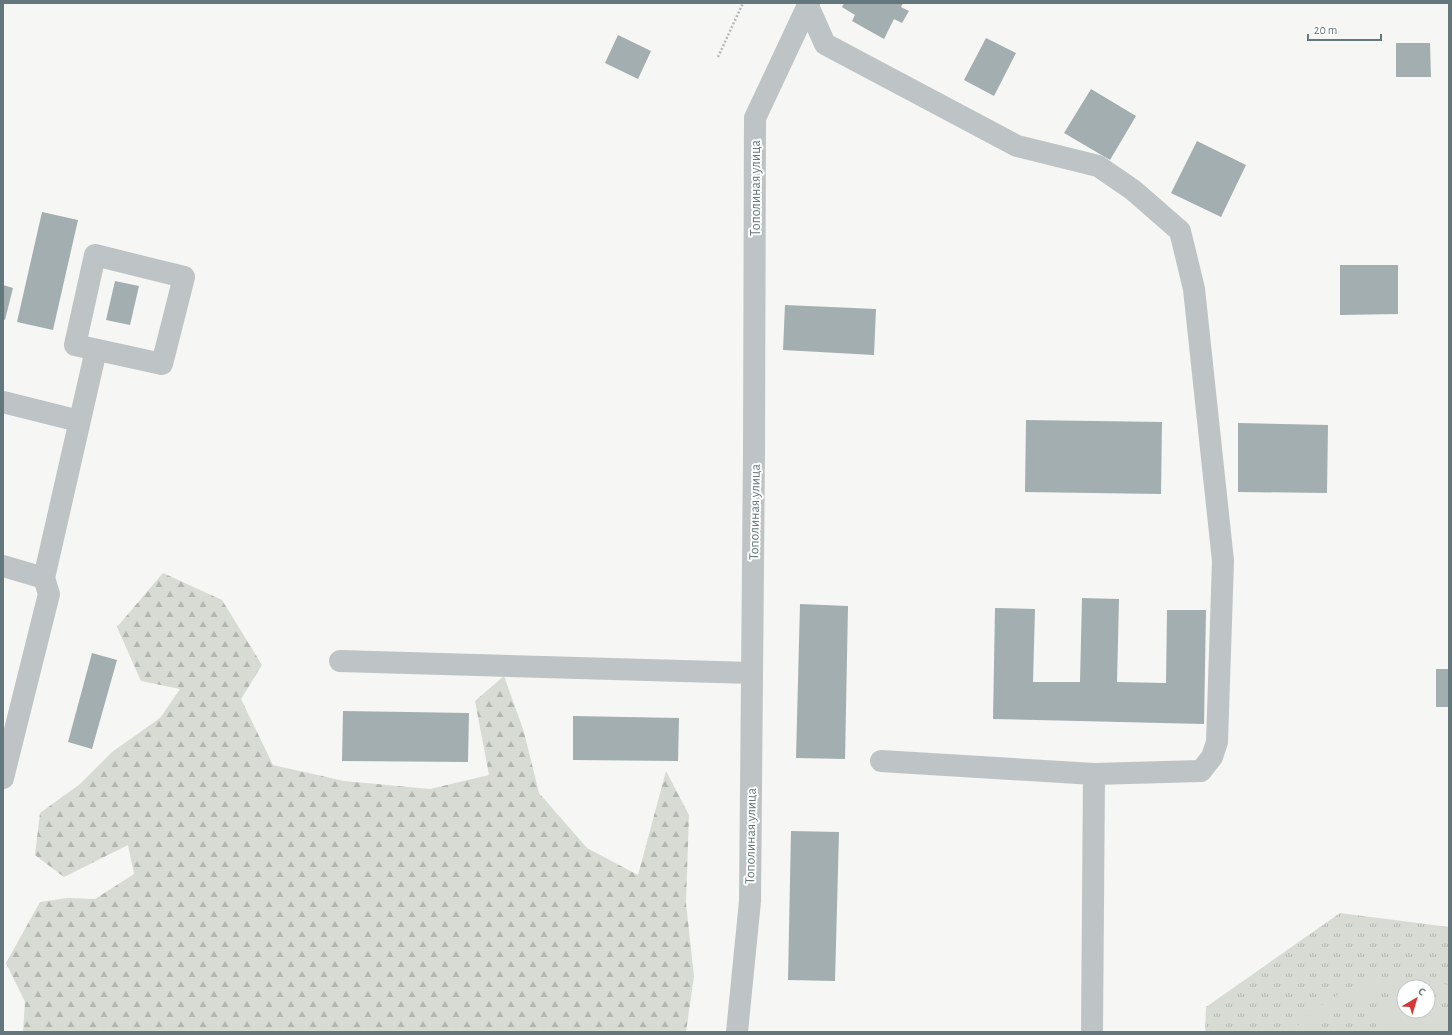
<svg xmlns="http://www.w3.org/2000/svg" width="1452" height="1035" viewBox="0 0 1452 1035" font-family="'Alegreya Sans',sans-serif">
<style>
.grass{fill:url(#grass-tufts);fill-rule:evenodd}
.forest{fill:url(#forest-firs)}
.pitch{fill:#d8dbd3}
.building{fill:#a3aeb0}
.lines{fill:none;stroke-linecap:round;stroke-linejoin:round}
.path{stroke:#b6babc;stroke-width:2.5;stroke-dasharray:2 2;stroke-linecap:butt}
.minor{stroke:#bec3c5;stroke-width:22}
.labels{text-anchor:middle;stroke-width:4;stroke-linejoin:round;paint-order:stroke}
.street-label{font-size:14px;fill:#64777c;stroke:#fff}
</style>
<defs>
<pattern id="grass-tufts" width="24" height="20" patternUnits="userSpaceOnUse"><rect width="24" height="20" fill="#d8dbd3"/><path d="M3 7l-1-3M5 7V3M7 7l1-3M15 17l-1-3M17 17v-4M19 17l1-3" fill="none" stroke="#b3b6b0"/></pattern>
<pattern id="forest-firs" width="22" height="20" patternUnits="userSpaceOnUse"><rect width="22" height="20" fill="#d8dbd3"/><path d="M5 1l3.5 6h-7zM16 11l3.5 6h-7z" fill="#b3b6b0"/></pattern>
</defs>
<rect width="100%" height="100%" fill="#f6f6f4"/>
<path class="grass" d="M1340 913 1449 927V1032H1205L1206 1007ZM1404 987H1428V1011H1404Z"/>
<path class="forest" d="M163 573 222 600 262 665 241 699 273 765 344 781 430 789 489 775 475 701 504 676 524 732 539 793 587 848 638 875 666 771 689 815 686 903 694 976 686 1032H23L25 1002 6 963 40 902 67 898 95 899 134 874 128 845 64 877 35 855 40 813 80 784 112 752 160 718 180 689 141 681 117 627Z"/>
<path class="pitch" d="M1400 980 1424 981 1449 985V997L1428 994V987H1404V992C1369 989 1332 1007 1308 1032H1292C1314 1007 1342 988 1375 982 1383 980 1392 980 1400 980Z
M1381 997 1404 1001V1011H1428V1005L1449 1008V1032H1375Z"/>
<path class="building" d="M844 3H903L901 7 909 11 902 23 894 19 884 39 852 21 855 15 842 7Z
M618 35 651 51 638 79 605 63Z
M986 38 1016 53 994 96 964 80Z
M1396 43H1430L1431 77H1396Z
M1091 89 1136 116 1110 160 1064 133Z
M1197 141 1246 165 1221 217 1171 193Z
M42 212 78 220 53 330 17 322Z
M1340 265H1398V314L1340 315Z
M115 281 139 286 130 325 106 320Z
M3 285 13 288 5 320 3 319Z
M785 305 876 309 874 355 783 350Z
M1026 420 1162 422 1161 494 1025 492Z
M1238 423 1328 425 1327 493 1238 492Z
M1082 598 1119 599 1117 682 1166 683 1167 610H1206L1204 724 993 719 995 608 1035 609 1033 682H1080Z
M800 604 848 606 845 759 796 758Z
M92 653 117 660 92 749 68 742Z
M1436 669H1449V707H1436Z
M343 711 469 713 468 762 342 761Z
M573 716 679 718 678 761 573 760Z
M791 831 839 832 835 981 788 980Z"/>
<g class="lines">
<path class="path" d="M718 57 743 3"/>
<path class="minor" d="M808 6 825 44 1017 146 1098 166 1133 190 1180 231 1194 289 1223 561 1217 742 1212 757 1201 771 1094 774 881 761
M95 255 184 277 162 364 75 345Z
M3 402 79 421
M3 566 44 578 96 350
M340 661 752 673
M3 778 49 594 44 578
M737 1032 750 901 754 452 755 118 809 3
M1092 1032 1094 774"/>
</g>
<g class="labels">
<g class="street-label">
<text transform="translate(755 188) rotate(-90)" y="5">Тополиная улица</text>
<text transform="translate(754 512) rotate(-89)" y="5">Тополиная улица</text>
<text transform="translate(750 836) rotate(-89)" y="5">Тополиная улица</text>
</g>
</g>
<rect width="1452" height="1035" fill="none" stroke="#64777c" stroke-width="8"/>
<g transform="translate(1416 999) rotate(38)"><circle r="19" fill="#ffffff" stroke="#c1c9cb"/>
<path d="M0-3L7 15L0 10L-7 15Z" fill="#d33737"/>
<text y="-6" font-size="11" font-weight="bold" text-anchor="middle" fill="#64777c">С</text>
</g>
<path d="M1308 34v6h73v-6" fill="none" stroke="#64777c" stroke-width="2"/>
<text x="1314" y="34" font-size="12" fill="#64777c" stroke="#ffffff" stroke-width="3" paint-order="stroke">20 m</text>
</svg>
